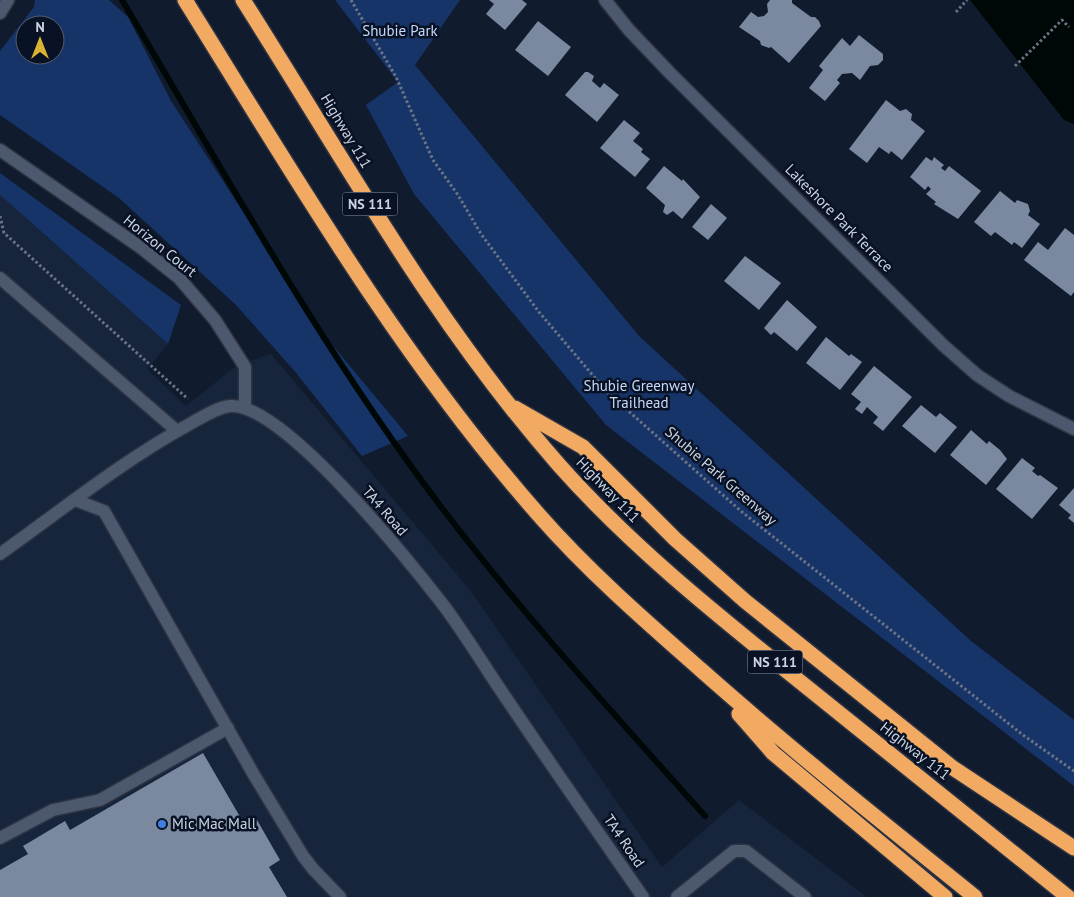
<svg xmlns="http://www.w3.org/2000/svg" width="1074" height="897" viewBox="0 0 1074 897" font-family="'PT Sans',sans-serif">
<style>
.built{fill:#16243c}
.green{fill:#173468;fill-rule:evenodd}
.water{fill:#000707}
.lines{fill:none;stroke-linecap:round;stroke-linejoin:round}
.stream{stroke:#000707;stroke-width:6}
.building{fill:#7a88a0}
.minor-casing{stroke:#2e3342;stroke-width:15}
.highway-casing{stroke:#2e3342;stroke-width:18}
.path{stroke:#6b7485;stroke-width:3;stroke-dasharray:2.5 2.5;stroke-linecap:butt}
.minor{stroke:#4b586e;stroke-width:12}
.highway{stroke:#f2aa63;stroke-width:15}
.shop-dot{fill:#3f7fe0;stroke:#081224;stroke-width:2}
.labels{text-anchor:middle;stroke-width:5;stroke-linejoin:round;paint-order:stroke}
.shield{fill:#081224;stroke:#919aa8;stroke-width:1}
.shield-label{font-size:14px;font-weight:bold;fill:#ccd4e1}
.park-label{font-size:15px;fill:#c6dafb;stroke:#081224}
.street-label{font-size:15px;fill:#ccd4e1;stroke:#081224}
.poi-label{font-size:15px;fill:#ccd4e1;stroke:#081224;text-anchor:start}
</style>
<rect width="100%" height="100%" fill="#101b2e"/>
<path class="built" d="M0 195 168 344 147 369 186 406 237 365 271 354 470 590 662 867 739 800 867 897H0Z"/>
<path class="green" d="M35 0H109L128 17 171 101 320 330 408 436 362 456 297 374 236 305 119 198 0 115V51L34 7ZM25 25H55V55H25Z
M335 0H460L415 65 639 336 971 641 1074 720V786L606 425 414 194 366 105 398 82Z
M0 173 181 305 168 344 0 195Z"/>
<path class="water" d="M970 0H1074V124L1064 120Z"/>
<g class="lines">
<path class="stream" d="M122 0C224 172 321 349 442 508 524 616 615 715 705 816"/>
</g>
<path class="building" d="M489 0H522L527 4 505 30 486 14 494 4Z
M770 0H792V3L811 17H815L819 21 821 26 789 63 771 47 769 48 761 45 760 41 739 27 751 12 758 17 764 16 768 12 767 4Z
M538 21 571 47 548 76 515 50Z
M859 35 883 54V60L878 65 870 66 860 80 852 73 842 74 837 80 840 83 825 101 809 88 823 70 819 66 842 38 850 46Z
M585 72H588L594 76 592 81 600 88 604 83 619 95 597 122 565 95Z
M886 100 900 111 906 109 912 114 911 120 925 131 902 160 891 151 889 154 879 147 867 163 849 149Z
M624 120 640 133 633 141 643 149 641 152 650 159 635 177 600 148Z
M926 157 932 161 934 157 944 165 941 168 945 171 949 166 981 191 958 219 934 204 936 202 926 194 931 189 928 186 925 190 910 177Z
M664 166 682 181 683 179 700 197 682 219 673 211 667 215 663 212 665 205 646 188Z
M1000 191 1015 203 1017 200 1028 204 1030 211 1028 215 1040 224 1022 248 1014 242 1012 245 995 232 991 236 974 222Z
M711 204 727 218 708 240 692 227Z
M1065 228 1074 235V292L1071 296 1024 260 1038 242 1048 250Z
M745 256 781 283 759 310 724 281Z
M787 300 817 327 797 351 774 332 771 335 764 328Z
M826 337 849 356 851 354 862 362 840 390 806 363Z
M874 366 912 397 883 431 873 423 878 417 867 407 862 414 855 409 861 402 851 394Z
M921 405 936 417 940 413 957 427 935 453 902 426Z
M971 430 987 444 989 441 1000 450 1007 459 986 485 950 455Z
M1022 458 1035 468 1032 471 1038 476 1040 475 1058 488 1032 519 996 489Z
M1074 488V523L1068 518 1071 515 1059 505Z
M203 753 246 827 257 820 280 860 269 867 287 897H0V870L28 854 23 846 65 821 70 830Z"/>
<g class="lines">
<defs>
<path id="minor" d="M605 0 629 30 670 73 943 345 977 375 1009 396 1074 429
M0 13 8 0
M0 150 140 247 179 278 215 320 245 367V407
M0 278 177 431
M75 500 104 511 254 775 303 856 313 869 340 897
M0 554C62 510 121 462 188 425 201 418 215 408 230 406 281 401 409 561 441 602 464 632 484 666 506 698 551 765 597 831 643 897
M0 838 53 810 100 800 228 728
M677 897 734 851H746L805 897"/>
<path id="highway" d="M185 0C295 177 400 357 538 514 587 570 643 619 700 669 789 748 882 822 975 897
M243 0C344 159 434 323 559 465 629 544 711 610 793 676 884 750 976 823 1068 897
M515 408 583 447 675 539 745 601 953 768 1074 848
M739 714 773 753 945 897"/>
</defs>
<use href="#minor" class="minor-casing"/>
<use href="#highway" class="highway-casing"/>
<path class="path" d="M351 0 396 77 433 160 458 195 481 234 539 312 607 392 742 512 1023 735 1074 771
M956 12 967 0
M1015 66 1062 20 1069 27
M0 216 4 233 188 399"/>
<use href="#minor" class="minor"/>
<use href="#highway" class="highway"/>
</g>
<circle class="shop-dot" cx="162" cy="824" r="5"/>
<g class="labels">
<g class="shield">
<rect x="342.5" y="192.5" width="55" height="23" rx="4"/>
<rect x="747.5" y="650.5" width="55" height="23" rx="4"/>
</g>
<g class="shield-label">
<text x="370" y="209">NS 111</text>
<text x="775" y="667">NS 111</text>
</g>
<g class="park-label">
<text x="400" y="36">Shubie Park</text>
<text x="639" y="391">Shubie Greenway<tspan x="639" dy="17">Trailhead</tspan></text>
</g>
<g class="street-label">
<text transform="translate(346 131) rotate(59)" y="5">Highway 111</text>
<text transform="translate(839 218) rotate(45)" y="5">Lakeshore Park Terrace</text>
<text transform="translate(160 246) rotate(39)" y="5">Horizon Court</text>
<text transform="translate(721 476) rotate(41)" y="5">Shubie Park Greenway</text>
<text transform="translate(608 490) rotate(46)" y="5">Highway 111</text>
<text transform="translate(385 511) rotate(49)" y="5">TA4 Road</text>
<text transform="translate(915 751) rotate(38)" y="5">Highway 111</text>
<text transform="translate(624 841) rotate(56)" y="5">TA4 Road</text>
</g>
<g class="poi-label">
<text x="172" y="829">Mic Mac Mall</text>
</g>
</g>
<g transform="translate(40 40)"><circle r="24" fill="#081224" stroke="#566070"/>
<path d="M0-4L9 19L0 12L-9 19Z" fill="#dab334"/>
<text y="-8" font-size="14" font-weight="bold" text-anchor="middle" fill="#ccd4e1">N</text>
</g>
</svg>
